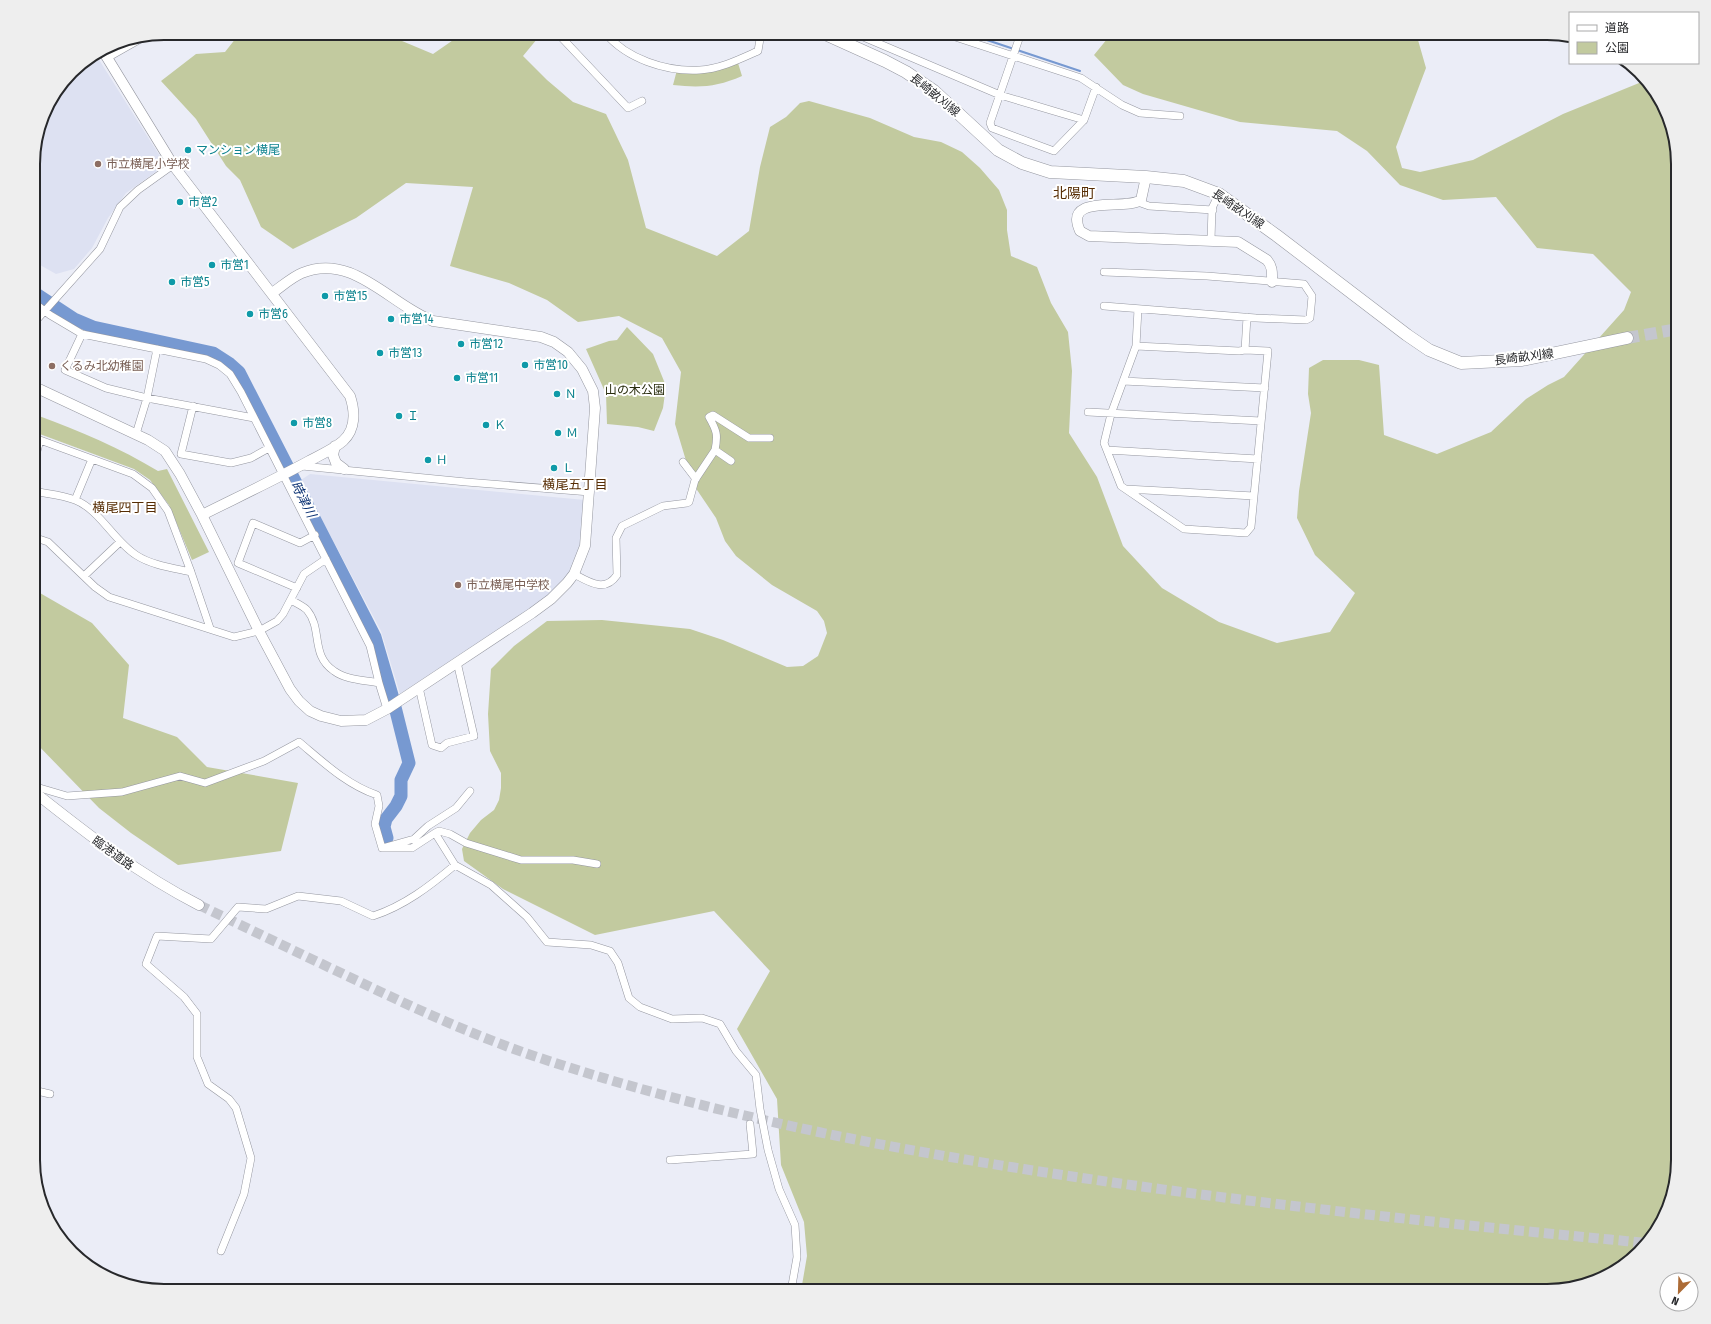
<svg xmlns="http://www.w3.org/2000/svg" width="1711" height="1324" viewBox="0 0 1711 1324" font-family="'Fira Sans Condensed','Noto Sans JP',sans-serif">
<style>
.built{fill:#dde1f2}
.green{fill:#c2ca9f}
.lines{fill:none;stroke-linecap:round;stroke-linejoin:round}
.stream{stroke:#7799d1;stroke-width:2}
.river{stroke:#7799d1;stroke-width:13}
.secondary-tunnel{stroke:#c4c6ce;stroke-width:10;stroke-dasharray:10 5;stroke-linecap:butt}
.primary-tunnel{stroke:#c4c6ce;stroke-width:12;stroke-dasharray:12 6;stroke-linecap:butt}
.street-casing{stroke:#9597a0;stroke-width:8}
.secondary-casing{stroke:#9597a0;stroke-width:11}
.primary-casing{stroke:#9597a0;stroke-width:13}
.street{stroke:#fff;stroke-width:7}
.secondary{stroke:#fff;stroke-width:10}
.primary{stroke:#fff;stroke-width:12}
.culture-dot{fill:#0f9aa8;stroke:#fff;stroke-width:1.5}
.education-dot{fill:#8d6e63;stroke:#fff;stroke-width:1.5}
.labels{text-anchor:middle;stroke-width:4;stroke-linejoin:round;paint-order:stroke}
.street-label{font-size:12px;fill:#27282b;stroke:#fff}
.culture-label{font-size:12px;fill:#0d838f;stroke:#fff;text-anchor:start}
.education-label{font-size:12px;fill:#785e54;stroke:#fff;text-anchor:start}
.park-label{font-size:12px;fill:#282c0d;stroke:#fff}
.neighbourhood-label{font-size:13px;fill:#562c03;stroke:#fff}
.water-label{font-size:13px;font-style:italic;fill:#082f71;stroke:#fff}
.quarter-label{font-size:14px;fill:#562c03;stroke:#fff}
.rim{fill:none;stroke:#27282b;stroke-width:2}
</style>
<rect width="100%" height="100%" fill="#ebedf7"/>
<path class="built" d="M96 55 163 161 161 168 126 193 108 218 92 248 74 269 56 274 33 261 37 203 33 202V156L43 114 72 71Z
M310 474 585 500 580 545 569 574 547 597 400 694 381 631 301 480Z"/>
<path class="green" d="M240 33H383L433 54 459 36 460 33H542L523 56 547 80 573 102 606 114 628 160 646 228 717 256 749 231 760 167 770 127 786 117 800 103 809 101 870 118 914 137 941 142 962 152 980 168 999 190 1007 210V230L1011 256 1037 267 1051 303 1068 332 1072 371 1069 433 1097 477 1123 546 1162 588 1219 622 1277 643 1330 632 1355 593 1315 555 1297 518 1299 491 1311 413 1308 394 1309 368 1323 360H1359L1379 365 1384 435 1437 454 1491 432 1526 399 1548 385 1564 377 1624 310 1631 292 1593 254 1537 248 1496 197 1443 200 1400 185 1367 151 1337 131 1240 122 1143 94 1123 85 1094 55 1112 33H1416L1426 68 1396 147 1402 168 1420 172 1473 160 1563 114 1644 81 1664 106 1678 164V1160L1671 1202 1651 1240 1605 1278 1547 1291H801L807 1256 804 1222 781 1165 777 1099 737 1029 770 971 714 911 595 935 503 889 464 861 462 849 470 833 481 820 494 810 499 800 501 788V773L490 751 488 714 491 669 514 646 547 621 602 620 690 629 723 640 787 667 803 666 818 656 827 633 824 621 817 611 772 585 736 556 725 541 716 518 693 484 675 424 681 372 662 338 619 316 578 322 547 300 509 283 450 266 473 187 406 183 356 218 293 249 261 227 240 180 226 166 196 119 161 81 196 54 225 52Z
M738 63 742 76C717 87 700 88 673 85L677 70Z
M627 327 653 354 666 386 663 408 654 431 638 427 607 424 606 394 586 349 609 341 617 340Z
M39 416C80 431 120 448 158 471L167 469 209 552 192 560 169 505 150 480 134 469 37 433 34 428Z
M33 589 92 623 129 665 123 718 177 737 207 767 298 783 281 851 178 865 131 833 99 808 33 740Z"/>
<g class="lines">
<path class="stream" d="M966 33 1080 71"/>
<path class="river" d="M33 292 74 319 93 327 213 353 230 364 239 372 375 637 392 695 409 763 401 780V796L396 806 386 819 384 827 387 838"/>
<path class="secondary-tunnel" d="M199 905C253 931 307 957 362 983 416 1009 471 1034 528 1054 699 1112 877 1147 1056 1174 1252 1204 1449 1224 1646 1243"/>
<path class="primary-tunnel" d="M1627 338 1678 329"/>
<defs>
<path id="street" d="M569 33 562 38 628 108 642 101
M605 33C627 59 666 72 700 70 720 69 740 59 758 51L761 33
M863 33 861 36 1000 95 1084 120
M943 33 1081 78 1122 105 1140 113 1180 116
M1021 33 990 123 992 128 1054 151 1084 120 1096 87
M1048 33 1051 34 1054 33
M107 58 144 37
M1138 202 1149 206 1213 210
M1211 240 1212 208 1219 194
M1104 272 1207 276 1304 284 1312 296 1310 318 1306 320 1256 318 1104 306
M33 302 50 315 82 334 206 359 219 365 230 374 241 392 370 646 379 683 387 709
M1138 309 1136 346 1111 414 1104 443 1121 486 1184 529 1246 533 1251 527 1268 351 1245 350 1247 317
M33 324 100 249 120 207 138 190 173 165
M82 334 65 370 106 388 147 398 254 418
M1136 346 1239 351 1245 350
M1123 381 1265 388
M193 406 181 454 231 463 251 458 269 448
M1088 412 1261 421
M136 434 147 398 157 349
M715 450C718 435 717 431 709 417L713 415 749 438H770
M1107 450 1258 459
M683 462 696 479
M33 466 40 440 133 474 152 488 168 511 191 572 210 628
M302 466 466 482 590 492
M1126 489 1254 496
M33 491C47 494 62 495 75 500 99 509 114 541 136 555 151 565 173 568 191 572
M75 500 92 459
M33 537 48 542 95 587 109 597 234 637 259 631 277 621 283 614 304 574 326 559
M574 574C589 582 605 593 617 575L616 538 622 526 663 506 687 503 689 502 695 480 715 450 731 461
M84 576 120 542
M297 588 238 563 253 523 300 543 315 535
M291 600C296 603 303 606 307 610 323 629 310 655 334 671 346 680 365 680 379 683
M419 687 432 745 441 748 447 743 474 736 457 662
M33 786 67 796 122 792 180 776 205 783 264 761 299 742C323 762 347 785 377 795L379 806 375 824 382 848 414 839 428 826 456 808 470 791
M435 833 439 831 450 834 466 843 521 860H573L597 864
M382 848H412L435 833 455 865 491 885 527 917 547 942 591 945 610 951 618 963 629 998 640 1007 672 1019 702 1018 720 1024 736 1051 756 1075 760 1109 768 1150 779 1189 795 1225 797 1257 791 1291
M33 1090 50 1094
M670 1160 753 1154 750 1124
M221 1251 244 1194 251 1158 236 1108 229 1099 208 1084 197 1057V1014L184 997 146 964 157 936 211 939 238 907 266 909 298 896 341 901 373 916C404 906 430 886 455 865"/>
<path id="secondary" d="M103 51 173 165 350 396C355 411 356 429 343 441 334 449 320 455 309 461 274 480 238 497 202 515
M1146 177 1141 200C1125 211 1063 193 1080 231L1089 236 1238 242 1267 260C1273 267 1272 273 1272 282
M33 385 39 389 148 440 165 451 180 474 202 515 259 631 290 689 299 701 310 711 321 716 341 721 366 720 387 709 532 613 551 599 567 583 574 574 585 546 595 408 593 391 582 369 568 352 554 342 541 337 433 321C390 305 353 252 302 273 292 277 281 287 272 293
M335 446 333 455 336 463 344 469
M33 791C86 833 138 874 199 905"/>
<path id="primary" d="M823 33 885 61 906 72 934 91 998 150 1022 163 1050 172 1146 177 1184 181 1219 194 1276 235 1407 335 1429 350 1461 363 1522 360 1627 338"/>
</defs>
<use href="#street" class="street-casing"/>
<use href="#secondary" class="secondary-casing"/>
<use href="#primary" class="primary-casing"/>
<use href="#street" class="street"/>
<use href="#secondary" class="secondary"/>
<use href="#primary" class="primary"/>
</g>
<g class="culture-dot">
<circle cx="188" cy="150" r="4"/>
<circle cx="180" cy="202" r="4"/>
<circle cx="212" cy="265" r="4"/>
<circle cx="172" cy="282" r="4"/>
<circle cx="325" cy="296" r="4"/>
<circle cx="250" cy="314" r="4"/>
<circle cx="391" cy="319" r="4"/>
<circle cx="461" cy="344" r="4"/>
<circle cx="380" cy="353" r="4"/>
<circle cx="525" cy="365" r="4"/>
<circle cx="457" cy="378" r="4"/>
<circle cx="557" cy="394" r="4"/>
<circle cx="399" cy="416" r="4"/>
<circle cx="294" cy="423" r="4"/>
<circle cx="486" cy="425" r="4"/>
<circle cx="558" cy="433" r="4"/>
<circle cx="428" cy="460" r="4"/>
<circle cx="554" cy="468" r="4"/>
</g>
<g class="education-dot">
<circle cx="98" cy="164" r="4"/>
<circle cx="52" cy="366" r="4"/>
<circle cx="458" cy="585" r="4"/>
</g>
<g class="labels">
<g class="street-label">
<text transform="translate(935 95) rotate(39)" y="4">長崎畝刈線</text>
<text transform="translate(1238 209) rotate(34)" y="4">長崎畝刈線</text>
<text transform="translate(1524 357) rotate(-7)" y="4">長崎畝刈線</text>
<text transform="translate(113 853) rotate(36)" y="4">臨港道路</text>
</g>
<g class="culture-label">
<text x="196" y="154">マンション横尾</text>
<text x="188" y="206">市営2</text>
<text x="220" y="269">市営1</text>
<text x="180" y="286">市営5</text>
<text x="333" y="300">市営15</text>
<text x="258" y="318">市営6</text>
<text x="399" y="323">市営14</text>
<text x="469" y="348">市営12</text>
<text x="388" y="357">市営13</text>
<text x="533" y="369">市営10</text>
<text x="465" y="382">市営11</text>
<text x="565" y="398">Ｎ</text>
<text x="407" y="420">Ｉ</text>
<text x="302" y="427">市営8</text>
<text x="494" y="429">Ｋ</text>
<text x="566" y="437">Ｍ</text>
<text x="436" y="464">Ｈ</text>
<text x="562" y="472">Ｌ</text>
</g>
<g class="education-label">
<text x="106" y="168">市立横尾小学校</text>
<text x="60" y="370">くるみ北幼稚園</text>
<text x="466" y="589">市立横尾中学校</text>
</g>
<g class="park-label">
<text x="635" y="394">山の木公園</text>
</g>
<g class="neighbourhood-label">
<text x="575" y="489">横尾五丁目</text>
<text x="125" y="512">横尾四丁目</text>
</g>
<g class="water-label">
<text transform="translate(304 499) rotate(63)" y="5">時津川</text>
</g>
<g class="quarter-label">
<text x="1074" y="198">北陽町</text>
</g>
</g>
<path d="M0 0H1711V1324H0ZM164 40H1547A124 124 0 0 1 1671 164V1160A124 124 0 0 1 1547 1284H164A124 124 0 0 1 40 1160V164A124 124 0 0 1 164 40Z" fill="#eee" fill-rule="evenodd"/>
<path class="rim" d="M164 40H1547A124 124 0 0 1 1671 164V1160A124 124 0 0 1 1547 1284H164A124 124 0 0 1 40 1160V164A124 124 0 0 1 164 40Z"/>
<rect x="1569" y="12" width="130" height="52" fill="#ffffff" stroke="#a9a9aa"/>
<rect x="1577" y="25" width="20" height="6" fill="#ffffff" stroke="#a9a9aa"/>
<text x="1605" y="32" font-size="12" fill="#27282b">道路</text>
<rect x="1577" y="42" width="20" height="12" fill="#c2ca9f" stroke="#a9a9aa"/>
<text x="1605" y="52" font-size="12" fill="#27282b">公園</text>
<g transform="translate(1679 1292) rotate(203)"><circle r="19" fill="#ffffff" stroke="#a9a9aa"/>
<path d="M0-3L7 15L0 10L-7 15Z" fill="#ac6b36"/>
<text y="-6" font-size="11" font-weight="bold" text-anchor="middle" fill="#27282b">N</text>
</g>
</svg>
